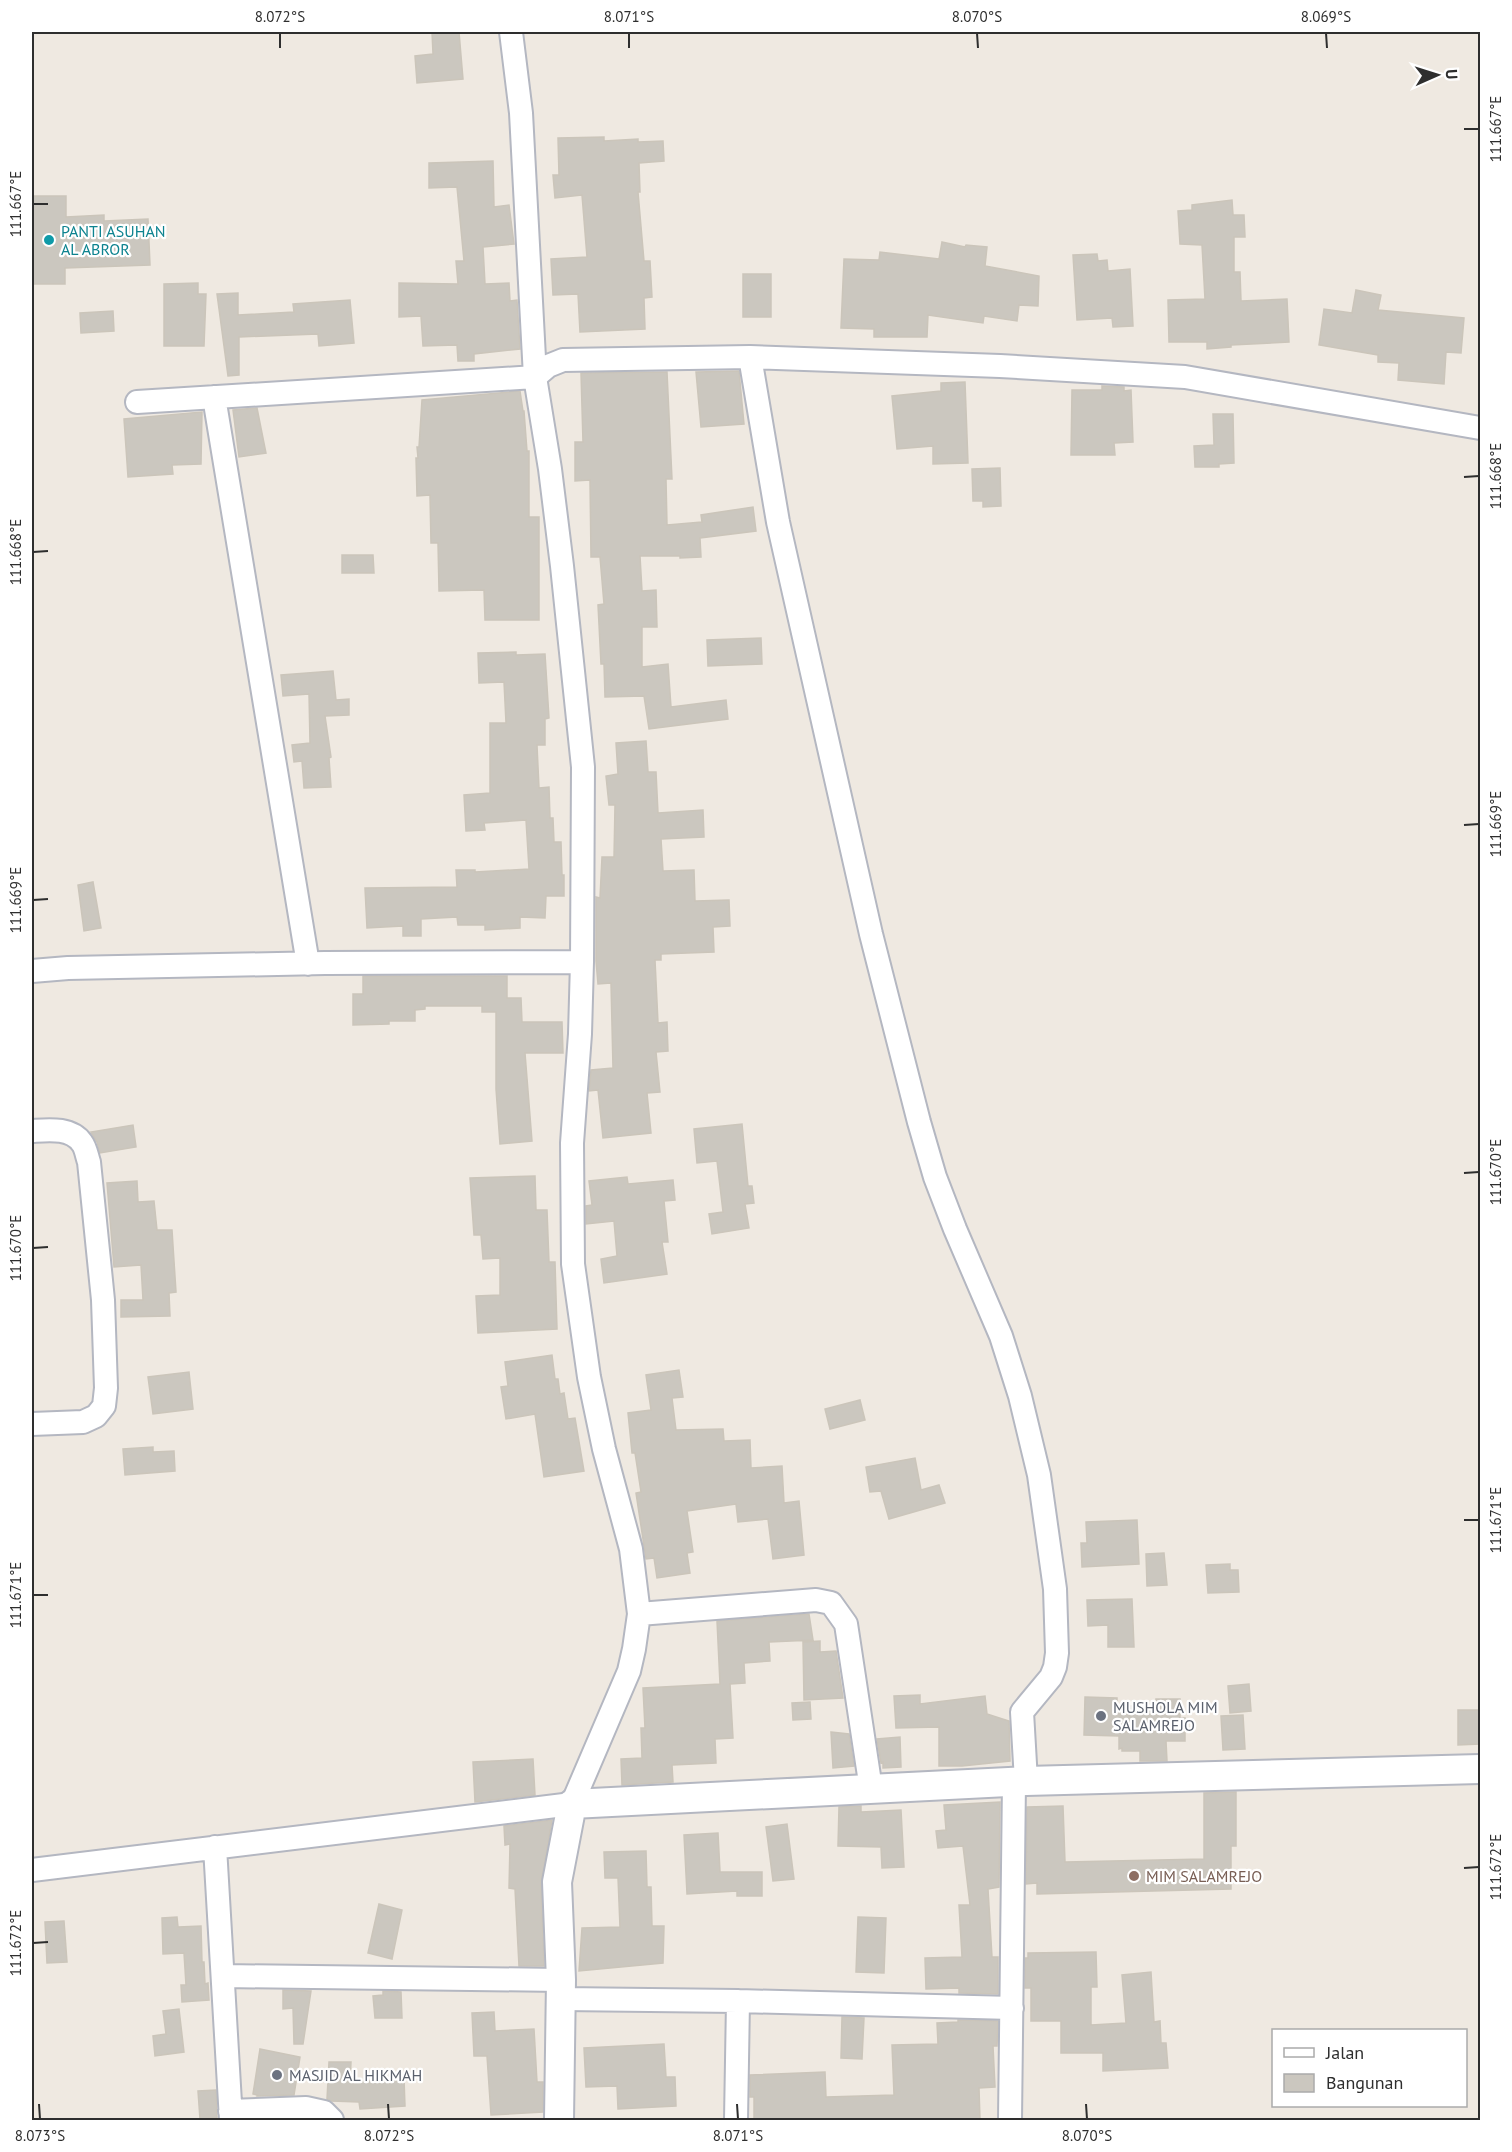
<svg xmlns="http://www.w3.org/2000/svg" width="1512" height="2152" viewBox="0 0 1512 2152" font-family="'PT Sans',sans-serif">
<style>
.building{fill:#cbc7bf;stroke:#cbc5ba;stroke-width:1.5}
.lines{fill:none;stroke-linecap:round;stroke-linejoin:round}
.minor-casing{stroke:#b4b7c1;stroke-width:26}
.tertiary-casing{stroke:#b4b7c1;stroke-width:32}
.minor{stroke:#fff;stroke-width:22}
.tertiary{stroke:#fff;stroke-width:28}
.ticks{fill:none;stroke:#2e2e2e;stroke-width:2}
.culture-dot{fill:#0f9aa8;stroke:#fff;stroke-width:2}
.worship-dot{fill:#6b7280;stroke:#fff;stroke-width:2}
.education-dot{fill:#8d6e63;stroke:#fff;stroke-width:2}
.labels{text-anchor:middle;stroke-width:4.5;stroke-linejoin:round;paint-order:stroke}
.culture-label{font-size:16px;fill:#0d838f;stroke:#fff;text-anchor:start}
.worship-label{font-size:16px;fill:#5b616d;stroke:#fff;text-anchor:start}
.education-label{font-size:16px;fill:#785e54;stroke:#fff;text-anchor:start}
.neatline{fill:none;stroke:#2e2e2e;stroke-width:2}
.ticks-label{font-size:15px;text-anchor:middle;fill:#2e2e2e}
</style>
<rect width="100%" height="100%" fill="#efe9e1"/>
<path class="building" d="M432 32H459L463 79 417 83 415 56 433 54Z
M604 137V141L638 139V142L663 141 664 161 639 163 640 192H638L644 261H650L652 297 644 298 645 329 580 332 578 294 553 295 551 259 587 257 582 195 555 198 553 175H559L558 138Z
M493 161 494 207 509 205 514 244 483 247 485 284 509 283 510 301 517 300 520 349 474 354V361H458L457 345 423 346 421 316 399 317V283L458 284 456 261H464L457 187 429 188V163Z
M32 196H66V217L104 215V221L148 219 150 265 65 268V284H32Z
M1232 200 1233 215H1244L1245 237H1234V272H1240L1241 301 1287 299 1289 342 1231 345V347L1207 349V342H1169L1168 300 1205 299 1202 245 1180 244 1178 211 1192 210V205Z
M942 242 965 247 966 245 987 247 985 266 1039 276 1038 306 1019 305 1017 321 984 316 983 323 928 315 927 337H874V329L841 328 844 259 879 260 880 252 939 259Z
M1097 254 1098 261 1107 260 1108 271 1130 269 1133 326 1113 327 1112 318 1077 320 1073 255Z
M743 274H771V317H743Z
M198 283V294H206L204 346H164V284Z
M1356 290 1381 295 1378 310 1464 318 1461 353 1446 352 1444 384 1398 380 1399 363 1378 362V355L1319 345 1324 309 1352 313Z
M238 293V315L294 312 293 304 350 300 354 343 319 346 318 334 239 337V375L228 376 217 294Z
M113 311 114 331 81 333 80 313Z
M739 371 744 424 701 427 696 372Z
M667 372 672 479H666L667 525 702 522 701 515 753 507 756 531 700 538 701 557 680 558V556H640L642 591 656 590 657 627H642V667L668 664 671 707 726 700 728 719 649 729 644 696 605 697 604 664H601L598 605 604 604 600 557H591L590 480 575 481V442H583L581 373Z
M965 382 968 463 933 464V446L897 449 892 396 941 391V383Z
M1102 386 1124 387V391L1131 390 1133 442 1114 443 1115 455H1071L1072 390H1102Z
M520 391 523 411H524L527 451H529V517H539V620H485L484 590 439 591 438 543H431L430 495 417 496 416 458H418L417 447H419L422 400Z
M257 408 266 453 239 457 233 410Z
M202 412 201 464 172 465 173 474 128 477 124 419Z
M1213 414H1233L1234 463 1219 464V467H1195L1194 446 1214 445Z
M1000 468 1001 506 983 507V501H973L972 469Z
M342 555H373L374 573H342Z
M761 638 762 664 708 666 707 640Z
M516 652V655L545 654 549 718 545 719V745H537L539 788 549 787 550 818H553L554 842H561L562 875H564V896H546L545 918 520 917V928L485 930V925H458L457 917 421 919V936H403V926L367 928 365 888 457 887 456 870H475V872L529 869 526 820 484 823 485 830 466 831 464 795 490 793V723H506L504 682 479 683 478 653Z
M333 671 336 700 349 699V715L325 716 331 757 329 758 331 787 304 788 302 761 294 762 292 745 310 743 309 694 283 696 281 675Z
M646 741 648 772H656L658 813 703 810 704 837 661 839 663 871 694 870 695 901 729 900 730 926 713 927 714 952 661 954V960H655L658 1023 667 1022 668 1051 656 1052 660 1092 647 1093 651 1133 603 1138 598 1090 589 1091 591 1070 613 1068 611 983 598 984 596 961V897L600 898 602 857H614L615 805H609L606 776 618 774 616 743Z
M93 882 101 928 84 931 78 885Z
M363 976H507V998H521L522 1022H562L563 1053H525L532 1141 500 1144 496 1089V1012H482V1006H425V1009L415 1010V1021H389V1024L353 1025V994H363Z
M742 1124 748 1186H752L754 1203 745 1204 749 1228 712 1234 709 1214 723 1212 717 1161 697 1163 694 1129Z
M133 1125 136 1147 100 1153 97 1142 91 1132Z
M535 1176 536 1210H547L549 1262H555L557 1329 478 1333 476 1296 500 1295V1258L483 1259 481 1235H474L470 1178Z
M627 1177 628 1184 673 1180 675 1200 664 1201 668 1242H662L667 1274 604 1283 601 1259 617 1256 614 1221 586 1224V1206L592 1205 589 1181Z
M137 1181 138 1202 154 1201 157 1230H172L176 1292 169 1293 170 1316 121 1317V1300H143L141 1265 114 1267 107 1183Z
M552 1355 555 1379H558L560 1394 564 1393 568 1419 575 1418 584 1471 544 1477 535 1414 506 1419 501 1387 508 1386 505 1362Z
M679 1370 683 1397 672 1398 676 1430 723 1429 724 1441 750 1440 751 1468 782 1466 784 1503 799 1501 804 1555 773 1559 768 1519 738 1522 736 1504 687 1511 693 1552 687 1553 690 1573 657 1578 654 1558 646 1559 636 1493 641 1492 635 1453H632L628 1413 651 1410 646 1375Z
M189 1372 193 1409 153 1414 148 1377Z
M860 1400 865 1420 830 1429 825 1409Z
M153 1447V1452L174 1451 175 1471 125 1475 123 1449Z
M915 1458 921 1490 939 1485 945 1503 889 1519 881 1491 870 1492 866 1467Z
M1137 1520 1139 1564 1082 1567 1081 1543H1087L1086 1522Z
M1164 1553 1167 1585 1147 1586 1146 1554Z
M1230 1564V1570H1238L1239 1592 1208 1593 1206 1565Z
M1132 1599 1134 1647H1108V1625L1088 1626 1087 1600Z
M809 1614 813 1640 769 1642 770 1661 744 1663 745 1683 730 1684 733 1738 715 1739 716 1763 672 1765 673 1782 622 1785 621 1759 642 1758 641 1728H645L643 1688 720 1684 717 1621Z
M820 1641V1652L836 1651 843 1698 804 1700 803 1642Z
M1249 1684 1251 1711 1230 1713 1228 1686Z
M920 1695V1704L985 1696 987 1714 1009 1721 1010 1761 962 1766H939V1727L896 1728 894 1696Z
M1085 1697 1117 1698V1706H1156V1699H1180V1718H1185V1741H1166L1167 1761H1140V1751H1122V1748L1119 1749V1736L1084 1735Z
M810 1702 811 1719 793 1720 792 1703Z
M1458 1710H1480V1744L1458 1745Z
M1243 1715 1245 1749 1223 1750 1221 1716Z
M831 1732 849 1734 854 1766 833 1768Z
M900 1737 901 1767 883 1768V1762L881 1763 877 1739Z
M533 1759 535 1795 475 1802 473 1762Z
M1236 1792V1846H1231V1889L1037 1894V1883L1026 1884 1027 1807 1063 1806 1065 1862 1204 1859V1793Z
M1000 1802 999 1887 988 1889 992 1957H998V1994L959 1993V1988L926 1989 925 1958 962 1957 959 1905H970L963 1846 938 1848 936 1831 946 1830 944 1805Z
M861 1806V1812L901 1810 904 1867 882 1868 881 1847 838 1846 839 1807Z
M552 1820 541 1883 544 1966H519L515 1889 509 1888 510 1844 505 1845 504 1826Z
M787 1824 794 1879 773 1881 766 1827Z
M718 1833 720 1872H762V1896H737V1891L687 1894 684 1835Z
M646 1851 647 1887H651L652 1926H664L663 1963 579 1971 582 1928 620 1927 618 1878H605L604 1852Z
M379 1904 402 1910 392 1959 368 1953Z
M177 1917 178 1927 201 1926 202 1962H204L205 1984 208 1983 209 2000 182 2002 181 1985H186L184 1953 163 1954 162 1918Z
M858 1917 886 1918 884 1973 856 1972Z
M64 1921 67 1962 47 1963 45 1922Z
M1096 1952 1097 1987H1091V2025L1126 2023 1122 1975 1151 1972 1154 2022 1160 2021 1161 2043H1166L1168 2068 1103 2071V2053H1061V2021H1031V1988H1025V1958H1028V1953Z
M283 1990 311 1991 303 2044H294L293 2008 283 2009Z
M383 1991 401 1992 402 2018H375L373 1996 383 1995Z
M179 2009 184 2052 155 2056 153 2036 166 2034 163 2011Z
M494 2012 495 2031 534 2029 537 2082H543V2112L491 2115 487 2056H474L472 2013Z
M842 2017 864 2018 862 2059 841 2058Z
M958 2020 998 2021 997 2046H993L995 2087 979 2088 980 2120 754 2121V2097H750V2075L825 2072 826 2097 894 2095 892 2045 938 2044 937 2023 958 2022Z
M664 2044 666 2077H675L676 2106 618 2109 617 2086 586 2087 584 2048Z
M260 2049 300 2057 294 2095 257 2096V2095L253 2094Z
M329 2062H351L350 2082 404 2079 405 2106 360 2109 359 2102 331 2101 327 2099Z
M216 2090 217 2118 200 2119 198 2091Z"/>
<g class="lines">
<defs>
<path id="minor" d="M750 357 778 522 871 934 919 1122 935 1177 955 1229 1001 1336 1020 1396 1039 1475 1055 1589 1057 1653 1055 1667 1051 1677 1022 1712 1026 1781
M214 397 308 964
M137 402 535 377 548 366 563 360 750 357 1000 366 1185 377 1480 428
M32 971 68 968 325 963 582 962
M32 1131C48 1130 71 1127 82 1143 86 1148 87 1157 89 1162L103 1300 106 1388 104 1406 96 1416 83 1422 32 1424
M639 1614 816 1600 831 1603 846 1624 871 1789
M215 1847 231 2120
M32 1870 572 1804 629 1671 634 1649 639 1614 631 1549 604 1449 589 1377 573 1264 572 1143 580 1034 582 962 583 767 562 566 550 469 535 377 521 113 511 32
M224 1976 561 1980
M561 1999 738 2001 1012 2008
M230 2111 306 2108 324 2112 332 2120
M736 2120 738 2001
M1010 2120 1014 1782"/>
<path id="tertiary" d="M559 2120 561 1980 557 1882 572 1804 1026 1781 1480 1769"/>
</defs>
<use href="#minor" class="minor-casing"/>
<use href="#tertiary" class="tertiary-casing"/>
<use href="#minor" class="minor"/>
<use href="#tertiary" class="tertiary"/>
</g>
<path class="ticks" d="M280 33V48M629 33V48M977 33 978 48M1326 33 1327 48M1464 129H1479M33 204H48M1464 477 1479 476M33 552 48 551M1464 825 1479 824M33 900 48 899M1464 1173 1479 1172M33 1248 48 1247M1464 1520H1479M33 1595H48M1464 1868 1479 1867M33 1943 48 1942M39 2104 40 2119M388 2104 389 2119M737 2104 738 2119M1086 2104 1087 2119"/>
<circle class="culture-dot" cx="49" cy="240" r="6"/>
<g class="worship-dot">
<circle cx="1101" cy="1716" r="6"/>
<circle cx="277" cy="2075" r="6"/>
</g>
<circle class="education-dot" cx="1134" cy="1876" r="6"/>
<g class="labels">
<g class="culture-label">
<text x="61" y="237">PANTI ASUHAN<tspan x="61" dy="18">AL ABROR</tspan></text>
</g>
<g class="worship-label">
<text x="1113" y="1713">MUSHOLA MIM<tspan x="1113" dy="18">SALAMREJO</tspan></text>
<text x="289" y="2081">MASJID AL HIKMAH</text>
</g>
<g class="education-label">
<text x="1146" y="1882">MIM SALAMREJO</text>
</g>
</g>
<rect width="1512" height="2152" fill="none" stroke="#ffffff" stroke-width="66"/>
<rect x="1272" y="2029" width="195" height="78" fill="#ffffff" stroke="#ababab" stroke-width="1.5"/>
<rect x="1284" y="2048" width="30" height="9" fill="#ffffff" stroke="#ababab" stroke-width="1.5"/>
<text x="1326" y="2059" font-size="18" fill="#2e2e2e">Jalan</text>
<rect x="1284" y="2074" width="30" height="18" fill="#cbc7bf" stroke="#ababab" stroke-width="1.5"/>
<text x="1326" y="2089" font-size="18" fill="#2e2e2e">Bangunan</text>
<g transform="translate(1437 75) rotate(87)" stroke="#ffffff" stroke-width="4.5" paint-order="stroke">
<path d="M0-4.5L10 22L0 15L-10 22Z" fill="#2e2e2e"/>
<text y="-9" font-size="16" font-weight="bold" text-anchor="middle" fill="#2e2e2e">U</text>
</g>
<rect x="33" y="33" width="1446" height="2086" class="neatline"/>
<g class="ticks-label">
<text x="280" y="22">8.072°S</text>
<text x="629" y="22">8.071°S</text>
<text x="977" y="22">8.070°S</text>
<text x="1326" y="22">8.069°S</text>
<text transform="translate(1496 129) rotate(-90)" y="5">111.667°E</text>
<text transform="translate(16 204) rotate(-90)" y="5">111.667°E</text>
<text transform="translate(1496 476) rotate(-90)" y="5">111.668°E</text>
<text transform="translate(16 552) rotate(-90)" y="5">111.668°E</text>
<text transform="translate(1496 824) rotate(-90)" y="5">111.669°E</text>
<text transform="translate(16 900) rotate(-90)" y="5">111.669°E</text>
<text transform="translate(1496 1172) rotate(-90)" y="5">111.670°E</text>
<text transform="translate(16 1248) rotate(-90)" y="5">111.670°E</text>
<text transform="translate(1496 1520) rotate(-90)" y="5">111.671°E</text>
<text transform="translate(16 1595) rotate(-90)" y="5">111.671°E</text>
<text transform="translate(1496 1867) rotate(-90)" y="5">111.672°E</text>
<text transform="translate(16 1943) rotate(-90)" y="5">111.672°E</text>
<text x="40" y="2141">8.073°S</text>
<text x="389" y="2141">8.072°S</text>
<text x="738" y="2141">8.071°S</text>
<text x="1087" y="2141">8.070°S</text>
</g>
</svg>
